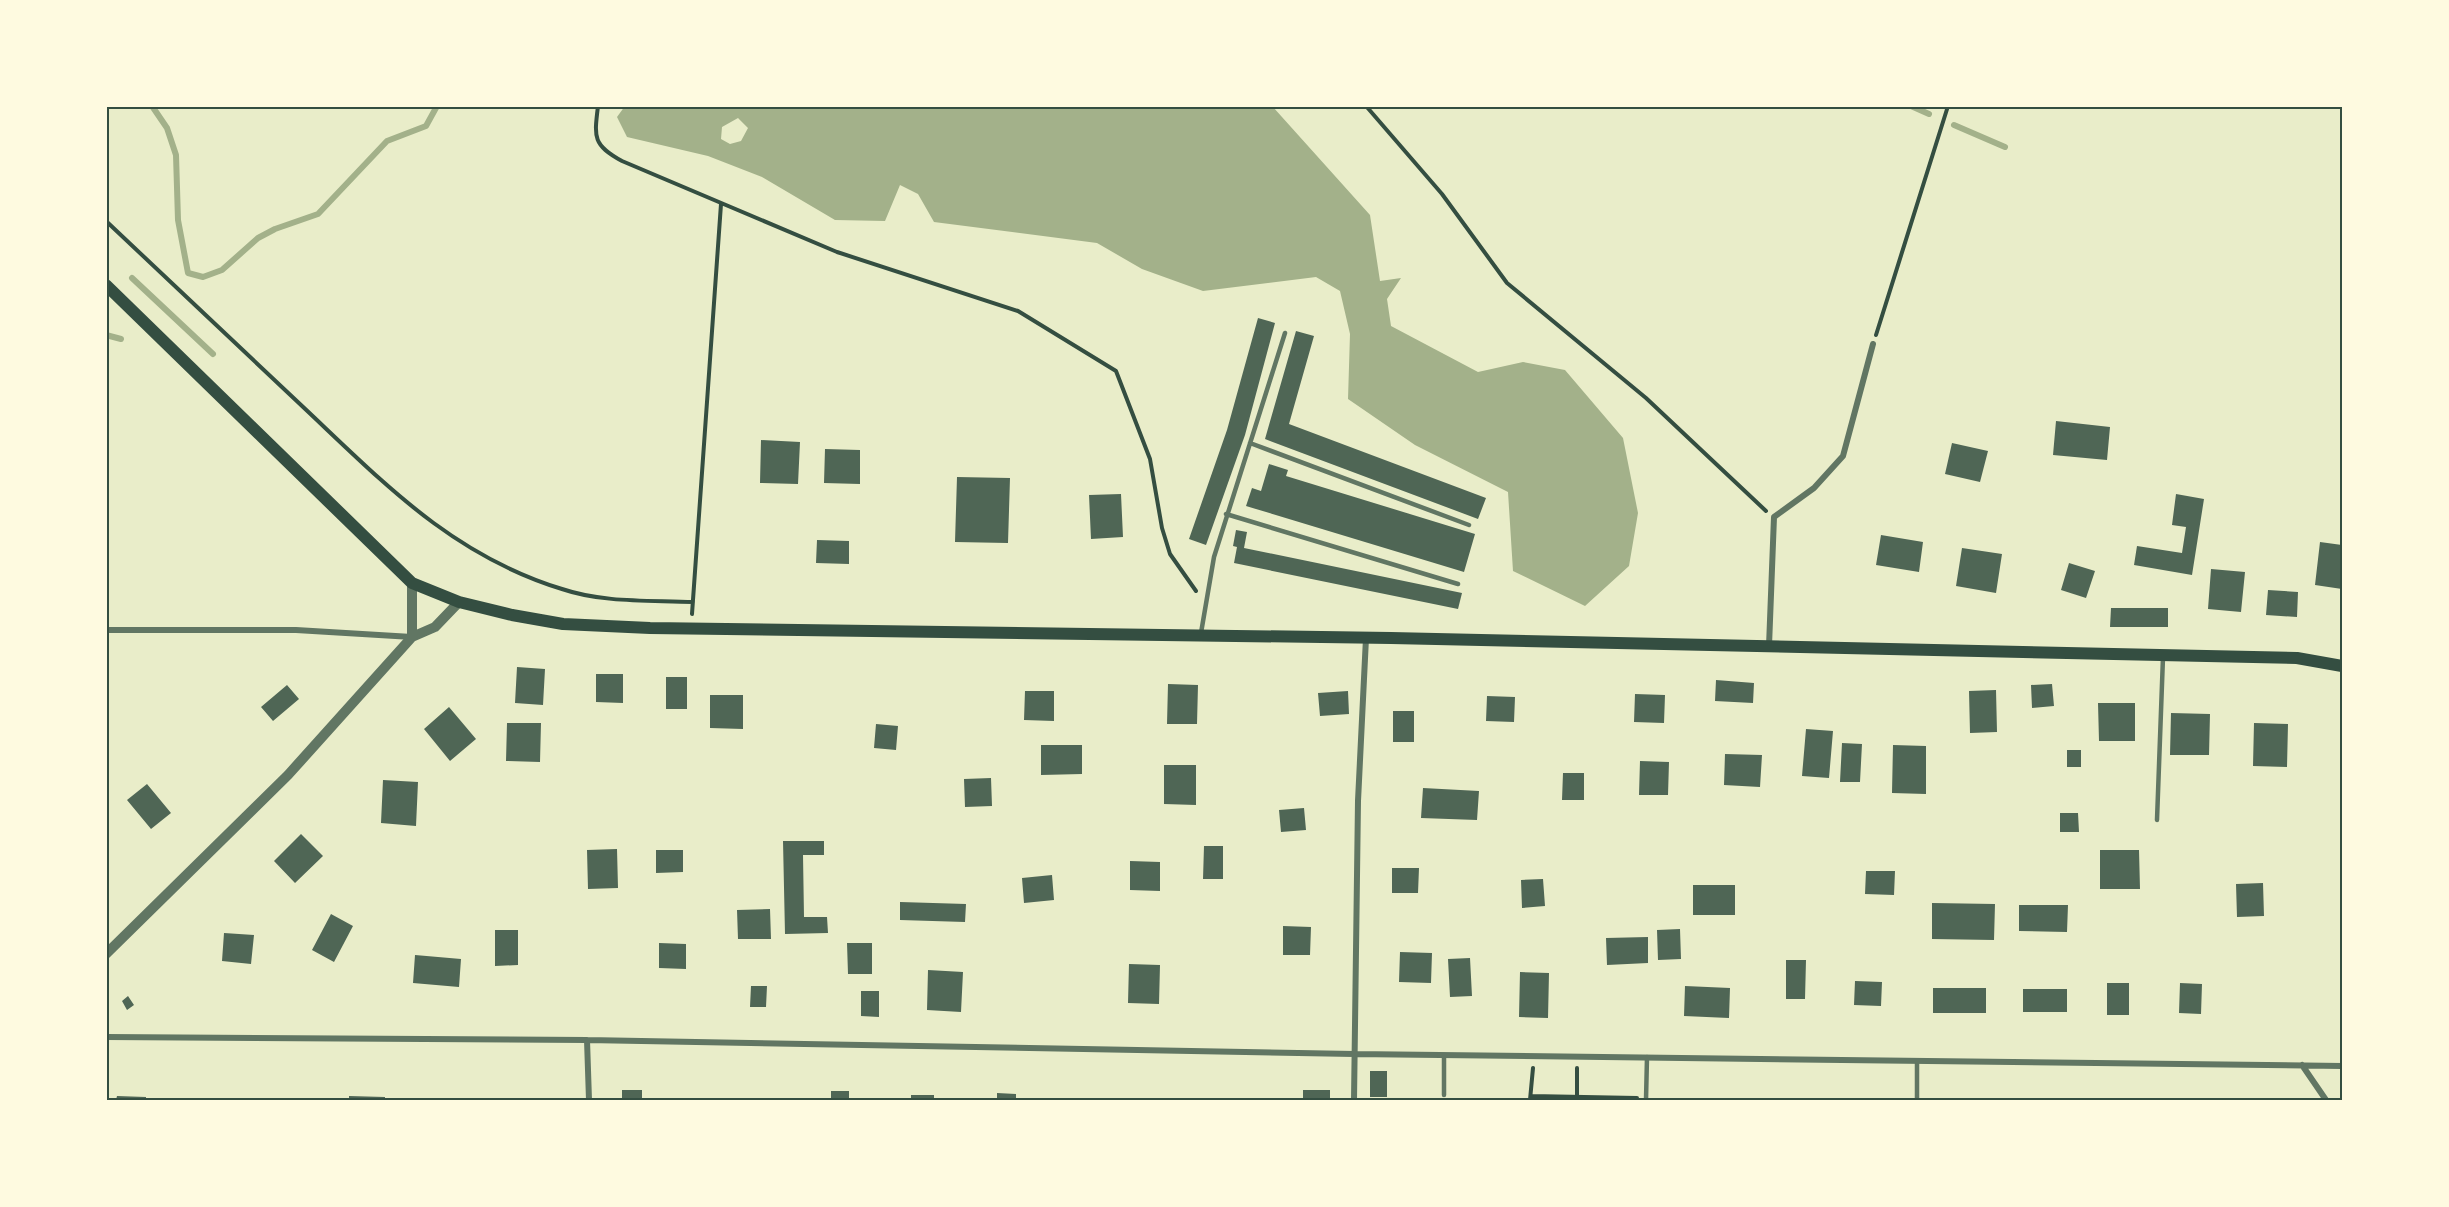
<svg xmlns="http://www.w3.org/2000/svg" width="2449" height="1207" viewBox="0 0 2449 1207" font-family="Rubik,sans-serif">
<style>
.water{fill:#a3b18a;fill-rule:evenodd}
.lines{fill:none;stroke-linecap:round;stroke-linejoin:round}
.stream{stroke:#a3b18a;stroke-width:6}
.building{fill:#4f6655}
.path{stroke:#344e41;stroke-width:4}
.service{stroke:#617663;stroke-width:4.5}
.minor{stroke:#617663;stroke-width:6}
.tertiary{stroke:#617663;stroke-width:10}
.secondary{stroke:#344e41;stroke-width:12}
.neatline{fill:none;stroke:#344e41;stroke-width:2}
</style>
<rect width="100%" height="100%" fill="#e9edc9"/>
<path class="water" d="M625 106 1273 107 1370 215 1380 281 1401 278 1387 299 1391 326 1478 372 1523 362 1565 370 1623 438 1638 513 1629 566 1585 606 1513 571 1508 492 1415 445 1348 399 1350 334 1340 291 1316 277 1203 291 1142 269 1097 243 934 222 918 194 900 185 885 221 835 220 762 177 708 156 627 137 617 117ZM738 118 748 128 741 141 730 144 721 139 722 127Z"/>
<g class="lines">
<path class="stream" d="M152 106 167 128 176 155 178 220 188 273 203 277 222 270 258 238 275 229 318 214 387 141 426 126 437 106
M1911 106 1929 114
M1954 125 2005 147
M132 278 213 354
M106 335 121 339"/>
</g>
<path class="building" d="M1258 318 1275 323 1245 435 1206 545 1189 539 1227 430Z
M1296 331 1314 336 1289 424 1486 498 1478 519 1265 439Z
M2056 421 2110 427 2107 460 2053 455Z
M761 440 800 442 798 484 760 483Z
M1952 443 1988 451 1980 482 1945 474Z
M825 449 860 450V484L824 483Z
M1269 464 1288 470 1286 476 1475 534 1464 572 1246 506 1252 488 1261 491Z
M957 477 1010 478 1008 543 955 542Z
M1121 494 1123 537 1091 539 1089 495Z
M2176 494 2204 499 2192 575 2134 565 2137 546 2182 553 2186 527 2172 525Z
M1236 530 1247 532 1244 548 1462 593 1458 609 1234 563 1237 547 1233 546Z
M1881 535 1923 542 1919 572 1876 565Z
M817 540 849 541V564L816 563Z
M2320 542 2342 545V589L2315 585Z
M1962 548 2002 554 1996 593 1956 586Z
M2069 563 2095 571 2086 598 2061 590Z
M2211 569 2245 572 2241 612 2208 609Z
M2268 590 2298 592 2297 617 2266 615Z
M2111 608H2168V627H2110Z
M517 667 545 669 543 705 515 703Z
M596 674H623V703L596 702Z
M666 677H687V709H666Z
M1716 680 1754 683 1753 703 1715 701Z
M1168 684 1198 685 1197 724H1167Z
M2052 684 2054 706 2032 708 2031 685Z
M287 685 299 699 273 721 261 707Z
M1996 690 1997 732 1970 733 1969 691Z
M1025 691H1054V721L1024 720Z
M1348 691 1349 714 1320 716 1318 693Z
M1635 694 1665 695 1664 723 1634 722Z
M710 695H743V729L710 728Z
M1487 696 1515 697 1514 722 1486 721Z
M2098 703H2135V741H2099Z
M449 707 476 739 450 761 424 729Z
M1393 711H1414V742H1393Z
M2171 713 2210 714 2209 755H2170Z
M507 723H541L540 762 506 761Z
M2254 723 2288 724 2287 767 2253 766Z
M876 724 898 726 896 750 874 748Z
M1806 729 1833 731 1829 778 1802 776Z
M1842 743 1862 744 1860 782H1840Z
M1041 745H1082V774L1041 775Z
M1893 745 1926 746V794L1892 793Z
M2067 750H2081V767H2067Z
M1725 754 1762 755 1760 787 1724 785Z
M1640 761 1669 762 1668 795H1639Z
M1164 765H1196V805L1164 804Z
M1563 773H1584V800H1562Z
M991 778 992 806 965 807 964 779Z
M383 780 418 782 416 826 381 823Z
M147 784 171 813 151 829 127 800Z
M1423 788 1479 791 1477 820 1421 818Z
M1304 808 1306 830 1281 832 1279 810Z
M2060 813H2078L2079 832H2060Z
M301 834 323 856 295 883 274 861Z
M783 841H824V855H803L804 917H827L828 933 785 934Z
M1204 846H1223V879H1203Z
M617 849 618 888 588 889 587 850Z
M656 850H683V872L656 873Z
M2100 850H2139L2140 889H2100Z
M1130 861 1160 862V891L1130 890Z
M1392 868H1419L1418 893H1392Z
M1866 871H1895L1894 895 1865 894Z
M1052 875 1054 900 1024 903 1022 878Z
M1543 879 1545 906 1522 908 1521 880Z
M2263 883 2264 916 2237 917 2236 884Z
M1693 885H1735V915H1693Z
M900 902 966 904 965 922 900 920Z
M1932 903 1995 904 1994 940 1932 939Z
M2019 905H2068L2067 932 2019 931Z
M770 909 771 939H738L737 910Z
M331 914 353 926 334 962 312 950Z
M1283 926 1311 927 1310 955H1283Z
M1680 929 1681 959 1658 960 1657 930Z
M495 930H518V965L495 966Z
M224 933 254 935 251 964 222 961Z
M1648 937V963L1607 965 1606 938Z
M659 943 686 944V969L659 968Z
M847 943H872V974H848Z
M1400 952 1432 953 1431 983 1399 982Z
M415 955 461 959 459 987 413 983Z
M1470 958 1472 996 1450 997 1448 959Z
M1786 960H1806L1805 999H1786Z
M1129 964 1160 965 1159 1004 1128 1003Z
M928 970 963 972 961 1012 927 1010Z
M1520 972 1549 973 1548 1018 1519 1017Z
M1855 981 1882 982 1881 1006 1854 1005Z
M2107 983H2129V1015H2107Z
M2180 983 2202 984 2201 1014 2179 1013Z
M751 986H767L766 1007H750Z
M1685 986 1730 988 1729 1018 1684 1016Z
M1933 988H1986V1013H1933Z
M2023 989H2067V1012H2023Z
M861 991H879V1017L861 1016Z
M128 996 134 1005 127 1010 122 1001Z
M1370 1071H1387V1097H1370Z
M622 1090H642V1100H622Z
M1303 1090H1330V1100H1303Z
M831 1091H849V1100H831Z
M997 1093 1016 1094V1100H997Z
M911 1095H934V1100H911Z
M117 1096 146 1097V1100H116Z
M349 1096 385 1097V1100H349Z
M1134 1098V1100H1112V1099Z"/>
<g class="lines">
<path class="path" d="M598 106C594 138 593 145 622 161L837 252 1018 311 1116 371 1150 459 1162 528 1170 554 1196 591
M1366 106 1442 194 1507 283 1646 398 1766 511
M106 221C171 282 236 344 301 405 383 482 451 555 562 589 603 603 650 600 693 602
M1876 335 1948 106
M692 614 721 204
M1531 1096 1637 1098
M1530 1100 1533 1068
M1577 1100V1068"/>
<path class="service" d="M1250 443 1469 525
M1226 514 1458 584
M1201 633 1214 557 1285 333
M2157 820 2163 657
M1444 1095V1055
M1646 1100 1647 1057
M1917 1100V1061"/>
<path class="minor" d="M106 630H296L412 637
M1769 646 1774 517 1814 488 1843 456 1873 344
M106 1037 587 1040 1354 1054 2342 1066
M587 1040 589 1100
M2302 1065 2326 1100
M1354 1100 1358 801 1366 638"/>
<path class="tertiary" d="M412 637V583
M106 954 288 775 412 637 435 627 459 602"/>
<path class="secondary" d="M106 285 412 583 459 602 512 615 563 624 650 628 1391 638 2297 658 2342 666"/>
</g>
<rect width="2449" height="1207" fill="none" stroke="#fefae0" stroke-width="216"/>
<rect x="108" y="108" width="2233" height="991" class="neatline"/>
</svg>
